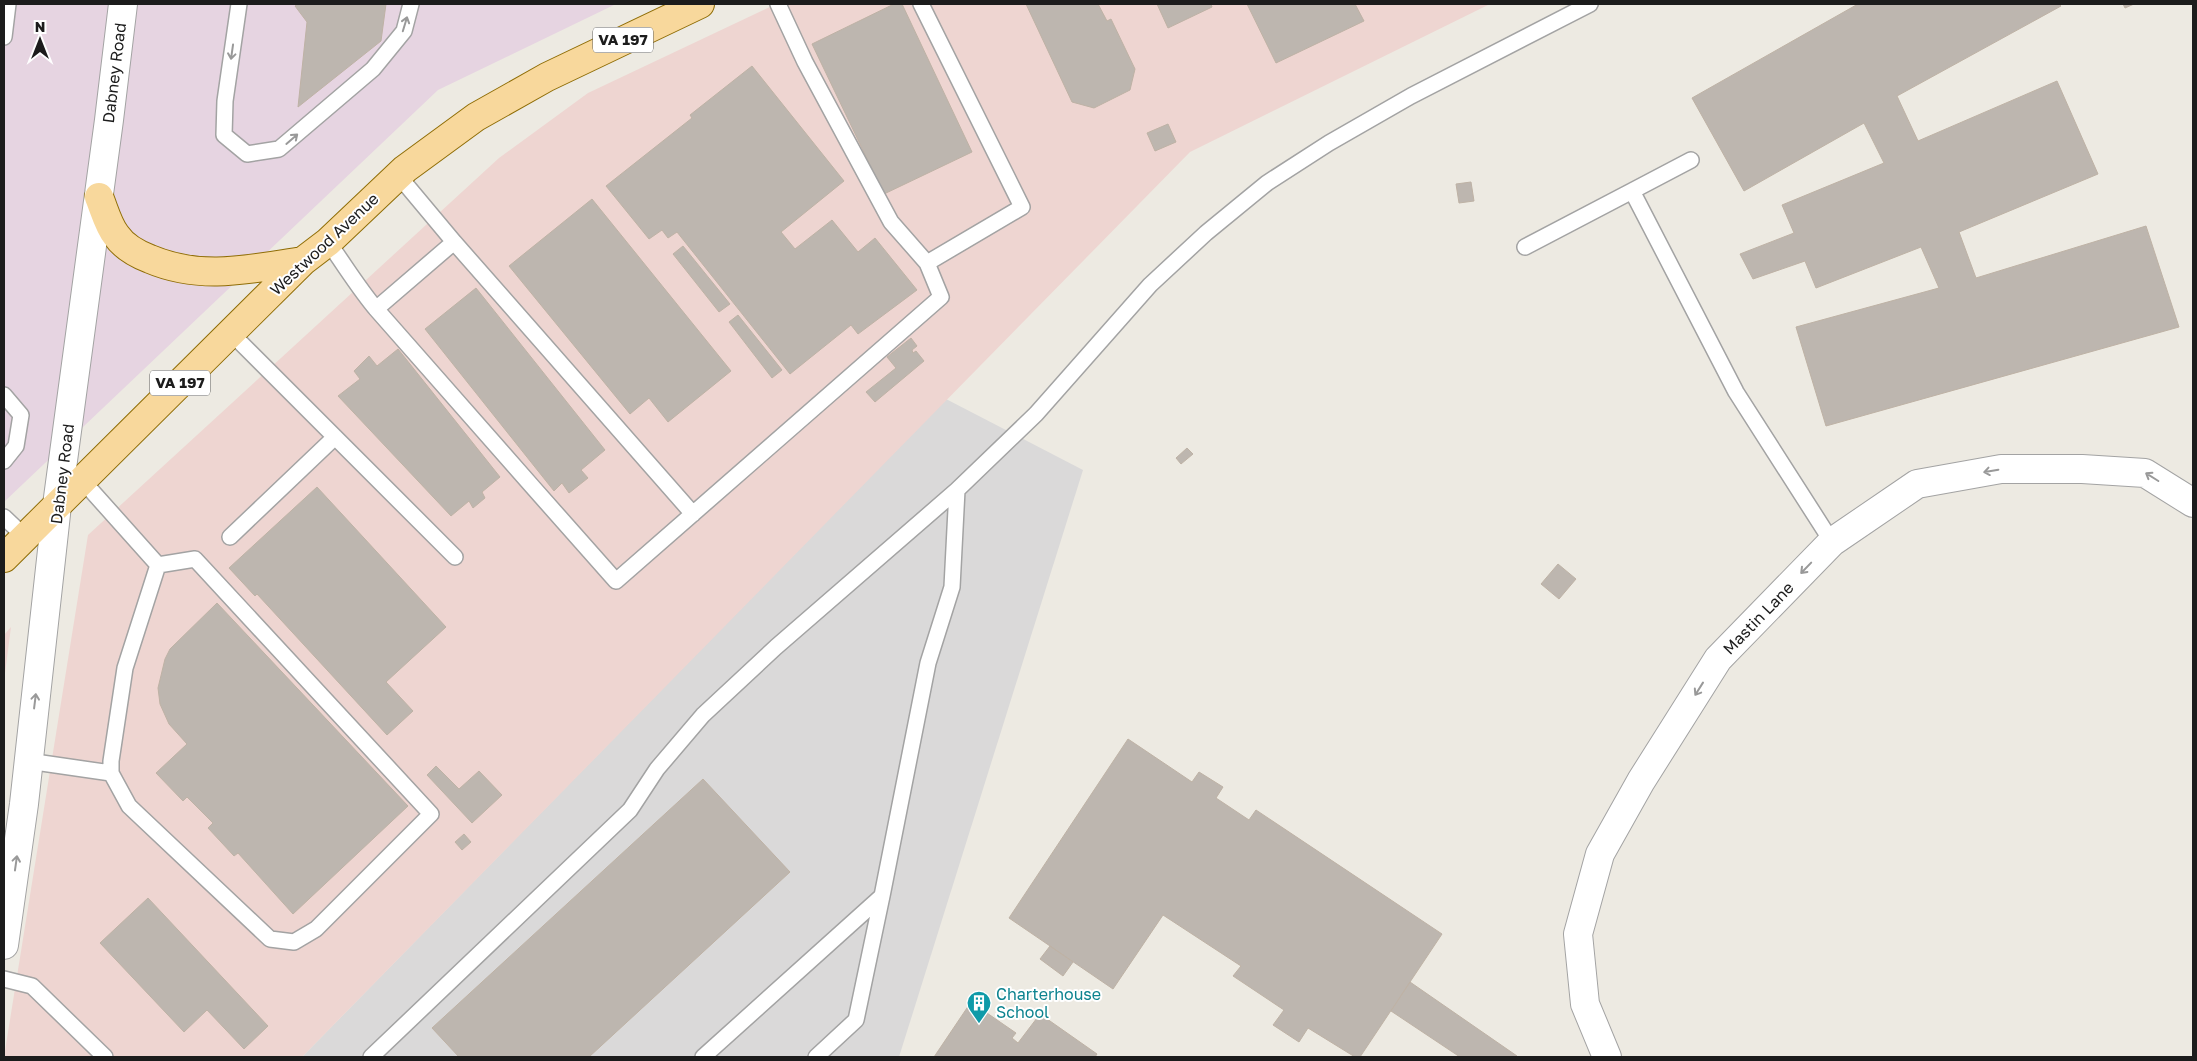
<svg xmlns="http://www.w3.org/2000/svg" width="2197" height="1061" viewBox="0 0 2197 1061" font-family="'Golos Text',sans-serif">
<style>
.residential{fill:#dad9d9}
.commercial{fill:#eed5d1}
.industrial{fill:#e6d4e1}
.building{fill:#bdb6af;stroke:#beb2a5}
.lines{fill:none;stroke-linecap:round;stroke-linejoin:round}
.service-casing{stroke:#a3a3a3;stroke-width:18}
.minor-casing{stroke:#a3a3a3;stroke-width:30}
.tertiary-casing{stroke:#a3a3a3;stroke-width:30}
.primary-casing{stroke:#8f6d06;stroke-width:30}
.service{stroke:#fff;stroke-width:15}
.minor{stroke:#fff;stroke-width:28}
.tertiary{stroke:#fff;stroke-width:28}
.primary{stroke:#f8d89c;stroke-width:28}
.oneway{stroke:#999}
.labels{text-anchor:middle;stroke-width:4;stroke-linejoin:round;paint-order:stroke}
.shield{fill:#fff;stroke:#606060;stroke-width:1}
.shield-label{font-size:15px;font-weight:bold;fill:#1c1c1c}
.street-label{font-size:16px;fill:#1c1c1c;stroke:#fff}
.culture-label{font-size:16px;fill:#0d838f;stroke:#fff;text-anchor:start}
</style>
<rect width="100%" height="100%" fill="#edeae2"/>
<path class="residential" d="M946 399 1083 470 899 1057H302Z"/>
<path class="commercial" d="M776 4H1490L1190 152 302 1057H4L88 535 499 158 588 93Z
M11 627 4 681V635Z"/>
<path class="industrial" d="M4 4H616L438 90 4 502Z"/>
<path class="building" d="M298 4H386L381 41 298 107 307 22 295 6Z
M894 4H902L972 152 884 194 812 44Z
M1026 4H1098L1107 21 1111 19 1135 69 1130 90 1094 108 1072 102Z
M1157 4H1211L1212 7 1168 28Z
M1247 4H1355L1364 21 1276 63Z
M1858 4H2059L2061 6 1897 96 1918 141 2057 81 2098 174 1959 232 1976 278 2146 226 2179 327 1826 426 1796 327 1939 288 1921 247 1816 288 1805 261 1753 279 1740 254 1794 233 1782 205 1884 163 1864 123 1744 191 1692 98Z
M2123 4H2134L2125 8Z
M752 66 844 181 781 232 795 249 832 220 858 252 875 238 917 290 858 334 851 325 790 374 677 232 668 238 662 230 649 239 606 186 692 118 690 115Z
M1168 124 1176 142 1155 151 1147 133Z
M1471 182 1474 201 1459 203 1456 184Z
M592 199 731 371 668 422 649 398 630 414 509 266Z
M683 246 730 304 719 312 673 254Z
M476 288 605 450 581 470 588 478 569 493 562 483 554 491 425 329Z
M738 315 782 370 772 378 729 322Z
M911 338 917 346 912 350 913 353 916 351 924 361 875 402 866 392 896 368 887 357Z
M398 349 500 477 482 492 485 498 473 508 469 501 451 516 338 396 360 379 354 371 369 356 377 366Z
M1187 448 1193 454 1181 464 1176 458Z
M317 487 446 627 386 682 413 711 387 735 257 594 255 596 229 568Z
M1558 564 1576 579 1559 599 1541 584Z
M217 603 408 806 293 914 238 853 234 856 208 828 213 823 187 797 183 801 156 773 187 744 169 724 160 704 158 688 165 659 170 649Z
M1128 739 1192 782 1199 772 1223 787 1216 798 1249 820 1256 810 1442 934 1360 1057H1355L1308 1028 1299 1042 1273 1025 1284 1010 1233 976 1241 966 1163 915 1113 989 1009 918Z
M436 766 459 789 479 771 502 795 472 823 427 775Z
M703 779 790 872 589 1057H459L432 1028Z
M464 834 471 842 462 850 455 842Z
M148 898 268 1026 244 1049 207 1010 184 1032 100 943Z
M1050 946 1073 962 1063 976 1040 959Z
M1410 982 1517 1056 1516 1057H1460L1391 1011Z
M971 1002 1016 1033 1012 1038 1018 1043 1040 1014 1097 1054 1095 1057H934Z"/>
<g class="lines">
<defs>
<path id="service" d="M239 4 225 101 224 135 247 154 279 149 373 69 404 31 411 4
M778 4 805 62 891 222 927 263 1022 207 921 4
M4 37 8 4
M1691 160 1632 191 1736 392 1832 542
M328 242C344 264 359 289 377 310 456 400 536 491 616 581L941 297 927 263
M454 242 693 514
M1525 247 1632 191
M376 309 454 242 398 175
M231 333 455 557
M4 395 21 415 16 446 4 461
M82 480 158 565 125 668 111 761V773L129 806 270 939 294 942 316 929 431 814 195 559 158 565
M4 517 25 537
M230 537 335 437
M28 761 111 773
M4 979 32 986 105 1057
M371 1057 630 810 657 769 703 715 776 647 957 490 1036 414 1150 285 1206 233 1267 183 1329 143 1411 96 1590 4
M703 1057 882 896 928 663 952 587 957 490
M816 1057 856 1020 882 896"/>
<path id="minor" d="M1607 1057 1585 1004 1578 934 1600 854 1641 781 1718 659 1832 542 1917 484 2001 469H2082L2145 473 2193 503"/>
<path id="tertiary" d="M4 945 24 804 57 505 109 120 123 4"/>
<path id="primary" d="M99 197C104 209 108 225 116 235 124 247 137 254 150 259 202 281 250 269 303 261
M4 558 303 261 328 242 405 169 476 117 547 77 700 4"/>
</defs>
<use href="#service" class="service-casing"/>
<use href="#minor" class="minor-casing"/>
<use href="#tertiary" class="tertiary-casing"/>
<use href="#primary" class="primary-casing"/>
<use href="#service" class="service"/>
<use href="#minor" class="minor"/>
<use href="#tertiary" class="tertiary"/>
<use href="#primary" class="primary"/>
</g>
<defs><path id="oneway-shaft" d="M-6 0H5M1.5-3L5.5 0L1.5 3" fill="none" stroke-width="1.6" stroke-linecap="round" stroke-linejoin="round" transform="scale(1.25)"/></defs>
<g class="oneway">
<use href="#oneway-shaft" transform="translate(405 24) rotate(-73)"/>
<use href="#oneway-shaft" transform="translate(232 52) rotate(98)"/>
<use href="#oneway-shaft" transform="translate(292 139) rotate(-41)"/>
<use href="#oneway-shaft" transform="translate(1991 471) rotate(170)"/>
<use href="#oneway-shaft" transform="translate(2152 477) rotate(-148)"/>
<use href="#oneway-shaft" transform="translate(1806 568) rotate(134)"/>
<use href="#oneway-shaft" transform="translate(1699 689) rotate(122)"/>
<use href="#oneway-shaft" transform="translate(35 701) rotate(-83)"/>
<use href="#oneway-shaft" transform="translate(16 863) rotate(-82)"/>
</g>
<defs>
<symbol id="building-pin" viewBox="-11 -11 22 30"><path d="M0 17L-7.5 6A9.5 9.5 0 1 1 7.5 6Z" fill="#0f9aa8" stroke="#fff"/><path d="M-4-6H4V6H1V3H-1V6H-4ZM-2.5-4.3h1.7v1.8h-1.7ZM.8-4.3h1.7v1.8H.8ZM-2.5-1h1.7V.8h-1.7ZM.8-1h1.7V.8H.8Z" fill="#fff"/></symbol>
</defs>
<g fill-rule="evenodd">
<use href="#building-pin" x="965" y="989" width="28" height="38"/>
</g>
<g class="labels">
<g class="shield">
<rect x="593" y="27.5" width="60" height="25" rx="4"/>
<rect x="150" y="370.5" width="60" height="25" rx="4"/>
</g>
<g class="shield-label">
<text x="623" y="45">VA 197</text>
<text x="180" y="388">VA 197</text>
</g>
<g class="street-label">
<text transform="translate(114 73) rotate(-83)" y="6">Dabney Road</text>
<text transform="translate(324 244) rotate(-43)" y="6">Westwood Avenue</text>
<text transform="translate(62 474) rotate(-83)" y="6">Dabney Road</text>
<text transform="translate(1758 618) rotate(-46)" y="6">Mastin Lane</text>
</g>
<g class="culture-label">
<text x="996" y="1000">Charterhouse<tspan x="996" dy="18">School</tspan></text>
</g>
</g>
<rect width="2197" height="1061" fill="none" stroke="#1c1c1c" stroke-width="10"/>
<g transform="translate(40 40)" stroke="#ffffff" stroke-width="4" paint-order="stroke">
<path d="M0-4L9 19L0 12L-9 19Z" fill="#1c1c1c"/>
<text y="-8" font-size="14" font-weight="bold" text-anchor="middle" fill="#1c1c1c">N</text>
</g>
</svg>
